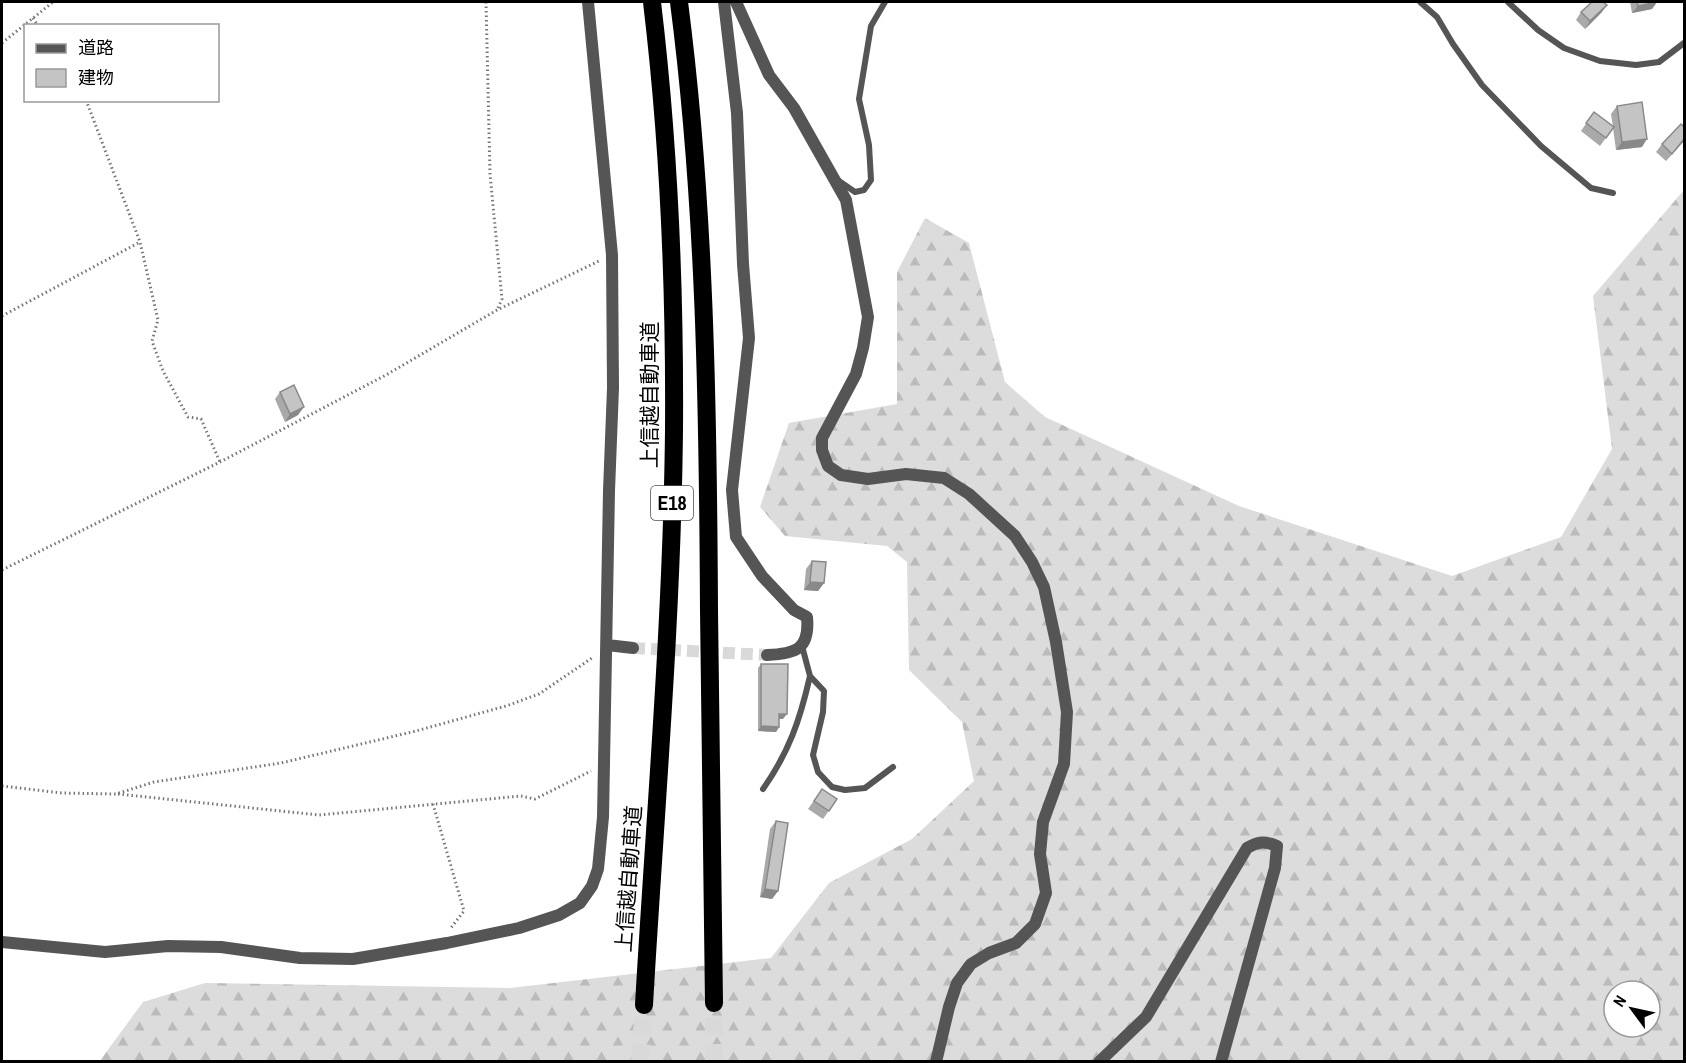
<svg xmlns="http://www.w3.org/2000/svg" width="1686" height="1063" viewBox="0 0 1686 1063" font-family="'Archivo Narrow','Noto Sans JP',sans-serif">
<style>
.forest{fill:url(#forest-firs);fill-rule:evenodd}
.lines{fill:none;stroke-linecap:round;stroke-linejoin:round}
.minor-tunnel{stroke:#d9d9d9;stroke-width:12;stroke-dasharray:12 6;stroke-linecap:butt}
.motorway-tunnel{stroke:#d9d9d9;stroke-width:18;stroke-dasharray:18 9;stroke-linecap:butt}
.path{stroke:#777;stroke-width:3;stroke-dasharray:1.5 3;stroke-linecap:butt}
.service{stroke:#555;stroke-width:6}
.minor{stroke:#555;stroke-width:12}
.tertiary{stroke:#555;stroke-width:12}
.motorway{stroke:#000;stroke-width:18}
.wall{fill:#a9a9a9}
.shaded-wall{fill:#898989}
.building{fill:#c4c4c4;stroke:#898989;stroke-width:1.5}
.labels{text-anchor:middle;stroke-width:5;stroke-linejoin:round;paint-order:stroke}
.shield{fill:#fff;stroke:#4c4c4c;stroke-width:1.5}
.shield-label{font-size:20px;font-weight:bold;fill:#000}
.street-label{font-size:21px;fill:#000;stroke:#fff}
</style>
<defs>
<pattern id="forest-firs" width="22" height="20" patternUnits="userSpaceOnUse" patternTransform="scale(1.5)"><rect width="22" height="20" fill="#dcdcdc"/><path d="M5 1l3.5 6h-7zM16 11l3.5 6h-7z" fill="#bbb"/></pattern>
</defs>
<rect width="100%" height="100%" fill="#fff"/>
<path class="forest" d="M1684 190V1061L99 1062 143 1002 205 983 510 988 771 958 829 883 912 839 974 781 962 722 909 670 907 562 887 546 785 536 760 507 789 423 897 404V272L925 218 969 243 1005 382 1045 417 1239 506 1452 576 1561 537 1612 449 1593 296ZM1614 991H1650V1027H1614Z"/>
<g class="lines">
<path class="minor-tunnel" d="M633 648 767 655"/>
<path class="motorway-tunnel" d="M640 1062 644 1005
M714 1062V1003"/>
<path class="path" d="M486 2 490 174 502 299 497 310
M33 18 38 26
M2 43 53 2
M86 100 140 242 158 320 152 341 163 371 188 417 201 419 220 462
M2 316 140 242
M2 570 220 462 386 375 497 310 599 261
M2 786 62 793 116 794 154 782 281 763 416 731 506 706 539 694 592 658
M118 794 319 815 521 796 535 799 591 771
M433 804 464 911 450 929"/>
<path class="service" d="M1420 2 1437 17 1453 44 1482 85 1541 146 1591 188 1613 193
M1508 2 1538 30 1564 48 1600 61 1636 65 1659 62 1684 43
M839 181 855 192 864 190 871 180 869 145 859 99 871 26 885 2
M802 646 810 676 824 691 823 712 813 755 818 772 832 787 845 790 865 788 893 767
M763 789C789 752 800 720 810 676"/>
<path class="minor" d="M724 2 737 113 743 264 749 338 732 490 736 537 762 576 794 610 807 617C810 649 796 654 767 655
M736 2 769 75 794 108 846 200 868 317 863 348 856 374 822 438V450L828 466 841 475 868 479 906 474 944 478 969 494 1015 536 1032 562 1044 587 1056 642 1067 712 1064 764 1043 822 1040 854 1046 893 1035 924 1016 943 989 953 971 964 957 983 949 1007 936 1062
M1099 1062 1146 1017 1247 848C1259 841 1265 841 1277 846L1275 868 1221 1062"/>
<path class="tertiary" d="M607 645 633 648
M2 942 105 952 168 946 221 947 300 958 353 959 447 943 519 928 559 915 580 903 592 886 598 869 603 817 609 491 613 388 612 255 588 2"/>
<path class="motorway" d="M679 2C705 203 708 407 709 610 711 741 713 872 714 1003
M644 1005C655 813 672 622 674 430 675 287 669 144 652 2"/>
</g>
<path class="wall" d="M1630 2H1657L1652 9 1632 13Z
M1607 5 1601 13 1585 29 1576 20 1581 12Z
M1617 106 1642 147 1616 150 1613 128 1600 146 1581 131 1594 112 1613 127 1611 114Z
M1684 141 1666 161 1656 152 1662 144Z
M280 392 298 415 285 422 275 399Z
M812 561 824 583 818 591 804 590 806 569Z
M761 664 783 719H779V727L776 732 758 731V668Z
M822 789 837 799 823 819 808 809Z
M776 821 778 891 772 899 760 897 770 829Z"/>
<path class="shaded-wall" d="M1657 2 1652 9 1632 13 1638 6Z
M1607 5 1601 13 1585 29 1590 21Z
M1647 139 1642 147 1616 150 1622 142Z
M1684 139V141L1666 161 1672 154Z
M304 407 298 415 285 422 290 414Z
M810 582 824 583 818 591 804 590Z
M779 714H787L783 719H776Z
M761 726 779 727 776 732 758 731Z
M765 889 778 891 772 899 760 897Z"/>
<path class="building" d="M1592 2H1603L1607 5 1590 21 1581 12Z
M1637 2H1657L1638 6Z
M1642 102 1647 139 1622 142 1617 106Z
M1594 112 1614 127 1606 138 1586 123Z
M1681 124 1684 127V139L1672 154 1662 144Z
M294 385 304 407 290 414 280 392Z
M812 561 826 562 824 583 810 582Z
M761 664H788L787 714H779V727L761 726Z
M822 789 837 799 829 811 814 801Z
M776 821 788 823 778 891 765 889Z"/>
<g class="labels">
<rect class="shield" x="651" y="486" width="42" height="34" rx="4.5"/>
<g class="shield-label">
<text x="672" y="510">E18</text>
</g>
<g class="street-label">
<text transform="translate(650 395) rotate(-90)" y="7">上信越自動車道</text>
<text transform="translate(629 879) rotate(-86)" y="7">上信越自動車道</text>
</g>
</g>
<rect width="1686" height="1063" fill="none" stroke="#000000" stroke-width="6"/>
<rect x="24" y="24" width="195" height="78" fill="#ffffff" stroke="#999999" stroke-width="1.5"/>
<rect x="36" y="44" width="30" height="9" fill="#555555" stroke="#999999" stroke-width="1.5"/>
<text x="78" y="54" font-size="18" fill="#000000">道路</text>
<rect x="36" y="69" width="30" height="18" fill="#c4c4c4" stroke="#999999" stroke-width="1.5"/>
<text x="78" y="84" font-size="18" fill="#000000">建物</text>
<g transform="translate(1632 1009) rotate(303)"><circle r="28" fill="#ffffff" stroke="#999999" stroke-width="1.5"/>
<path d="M0-4.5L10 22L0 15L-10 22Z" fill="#000000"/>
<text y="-9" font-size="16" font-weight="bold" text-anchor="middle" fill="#000000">N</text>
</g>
</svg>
